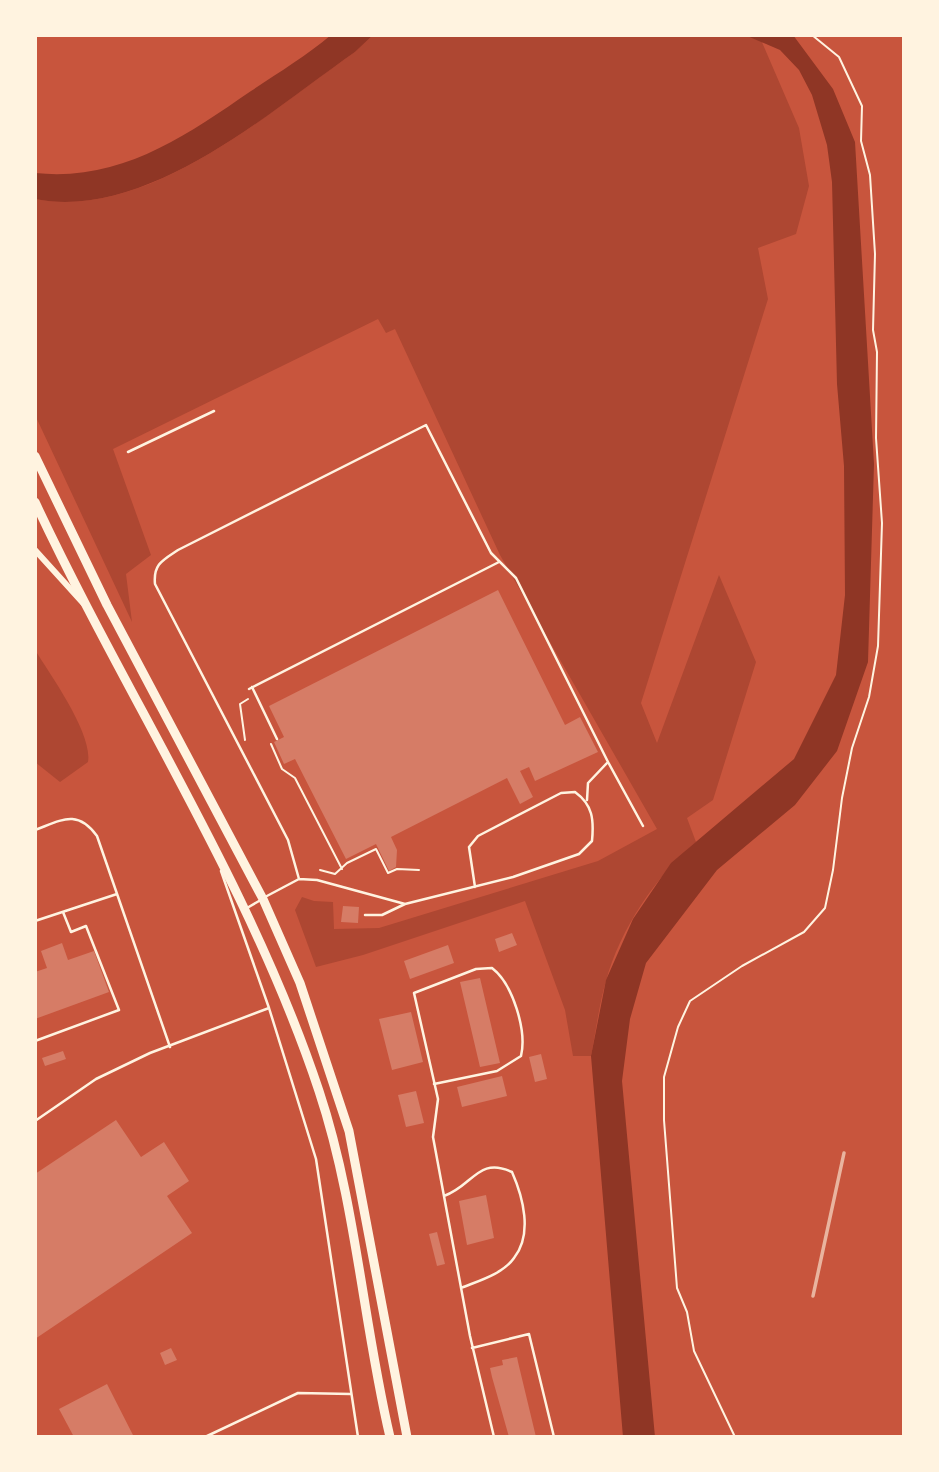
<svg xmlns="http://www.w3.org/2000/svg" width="939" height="1472" viewBox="0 0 939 1472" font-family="'Space Grotesk',sans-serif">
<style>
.green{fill:#ae4732}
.water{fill:#8f3625}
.building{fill:#d67c66}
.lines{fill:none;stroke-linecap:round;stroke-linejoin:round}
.path{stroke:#fff3e0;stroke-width:2}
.service{stroke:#fff3e0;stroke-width:2.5}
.minor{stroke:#fff3e0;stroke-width:6}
.secondary{stroke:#fff3e0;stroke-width:9}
.rail{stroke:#e9b49f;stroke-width:3.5}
</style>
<rect width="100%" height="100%" fill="#c8553d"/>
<path class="green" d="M373 35H745L761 40 799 128 809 186 796 234 758 248 768 299 641 703 657 743 719 575 756 662 713 800 687 818 696 842C656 876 620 929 606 981 599 1005 596 1031 591 1056H573L565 1010 525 901 363 955 316 967 295 910 302 897 314 901 333 902 334 929 379 928 598 861 657 829 500 555 395 329 386 333 378 319 113 449 151 555 126 574 132 622 35 415V199C148 221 268 112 355 52Z
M35 650C50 674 93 734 88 762L60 782 35 762Z"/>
<path class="water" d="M331 35H373L355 52C269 112 147 221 35 199V173C120 182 184 137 251 91 278 73 306 56 331 35Z
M745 35H793L833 89 855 142 874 464 868 662 837 751 795 805 717 870 646 963 630 1019 622 1081 655 1437H623L591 1056 606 980 633 919 671 863 794 759 836 675 845 595 844 466 837 384 832 182 827 145 812 95 799 70 780 50Z"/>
<path class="building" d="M498 590 565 725 580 717 598 752 535 781 529 767 520 771 533 797 520 804 507 778 391 837 397 850 396 867 389 871 376 844 346 859 295 759 284 764 274 742 284 737 269 706Z
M343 906 359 907 358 923 341 922Z
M512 933 517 945 499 952 495 939Z
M62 943 68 960 94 951 109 992 35 1019V972L47 968 41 951Z
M448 945 454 963 410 979 404 961Z
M480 978 500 1063 480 1067 460 982Z
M411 1012 423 1062 392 1070 379 1019Z
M63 1051 66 1059 45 1066 42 1058Z
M541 1054 547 1079 535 1082 529 1057Z
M502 1076 507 1096 462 1107 457 1087Z
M416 1091 424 1123 406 1127 398 1095Z
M116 1120 141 1157 164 1142 189 1181 167 1196 192 1233 35 1339V1174Z
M486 1195 494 1238 467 1245 459 1201Z
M437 1232 445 1264 437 1266 429 1234Z
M171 1348 177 1360 165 1365 160 1353Z
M517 1357 518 1362 536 1437H509L492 1377 490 1368 503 1365 502 1360Z
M107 1384 134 1437H74L59 1409Z"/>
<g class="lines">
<path class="path" d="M245 740 240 704 248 699
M271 744 282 769 295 778 342 869
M320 870 335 874 347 863 376 849 388 873 397 869 419 870
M735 1437 694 1351 687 1312 677 1288 664 1120V1077L678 1027 690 1001 742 966 804 932 825 908 833 870 842 798 852 748 869 697 878 646 882 523 876 438 877 352 873 330 875 254 870 175 861 141 862 106 839 57 812 35"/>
<path class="service" d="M128 452 214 411
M252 687 277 739
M249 689 499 562
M608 762 643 826
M35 830C62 820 77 809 97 836L170 1047
M221 871 269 1008 316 1159 358 1437
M299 879 317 880 405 904 513 877 579 854 592 841C594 820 593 805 575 792L561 793 478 836 469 847 475 887
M265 897 299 879 288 840 155 584C153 564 163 560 178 550L426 425 491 553 516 578 608 762 588 783 587 800
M247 908 259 901
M365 915H382L405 904
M35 921 117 894
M35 1041 119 1010 86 926 71 932 63 912
M434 1084 497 1071 521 1056C527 1031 513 984 492 968L476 969 414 993 438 1099 433 1137 470 1336 494 1437
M35 1121 96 1079 150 1053 269 1008
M444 1196C473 1186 478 1156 512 1172 523 1197 533 1234 514 1258 503 1274 478 1281 461 1288
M472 1348 529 1334 554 1437
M205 1437 298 1393 351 1394"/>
<path class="minor" d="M35 550 83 603"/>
<path class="secondary" d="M35 456 107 605 263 899 300 983 349 1131 407 1437
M35 502C127 699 250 883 319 1091 356 1202 363 1323 390 1437"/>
<path class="rail" d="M813 1296 844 1153"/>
</g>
<rect width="939" height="1472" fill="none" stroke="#fff3e0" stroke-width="74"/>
</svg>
